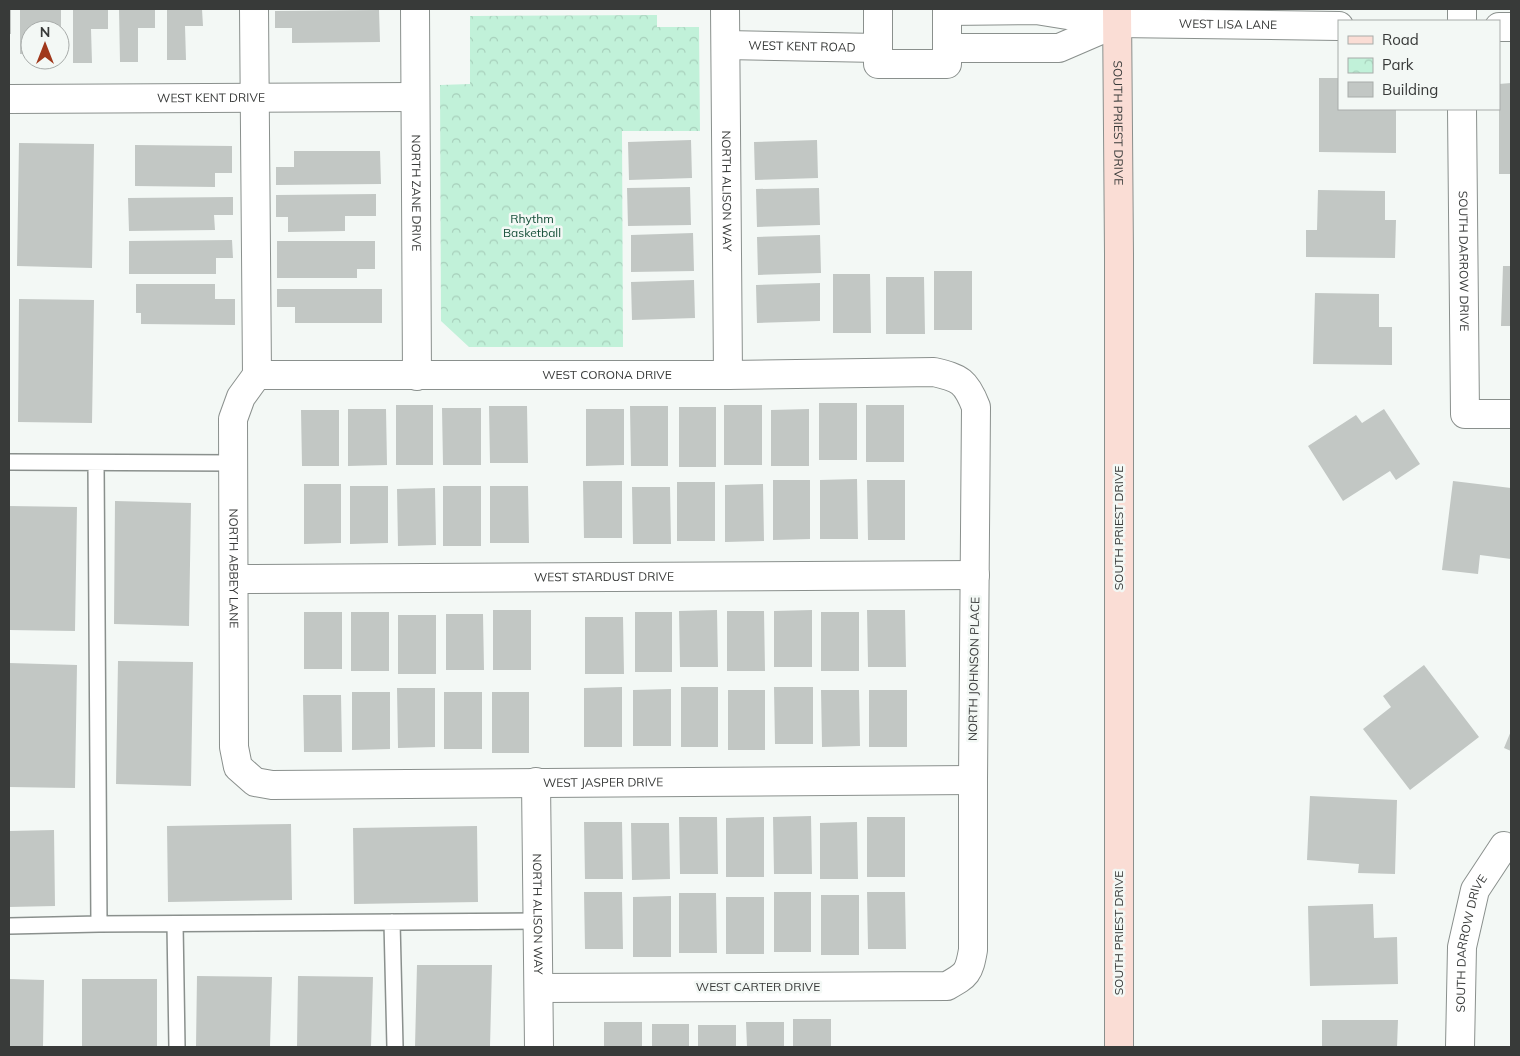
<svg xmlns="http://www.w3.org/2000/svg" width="1520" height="1056" viewBox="0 0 1520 1056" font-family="Mulish,sans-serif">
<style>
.park{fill:url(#park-crowns)}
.building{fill:#c2c7c4}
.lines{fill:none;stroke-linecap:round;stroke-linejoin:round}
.lane-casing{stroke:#8a908d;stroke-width:18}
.street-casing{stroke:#8a908d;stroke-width:30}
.secondary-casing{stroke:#8a908d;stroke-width:30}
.lane{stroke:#fff;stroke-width:15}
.street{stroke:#fff;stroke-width:28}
.secondary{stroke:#faddd5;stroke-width:28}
.labels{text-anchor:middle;stroke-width:5;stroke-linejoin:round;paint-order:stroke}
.street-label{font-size:12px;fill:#383a39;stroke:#f3f8f5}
.park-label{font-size:12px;fill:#154e38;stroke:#f3f8f5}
</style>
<defs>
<pattern id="park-crowns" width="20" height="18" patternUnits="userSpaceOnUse" patternTransform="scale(1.25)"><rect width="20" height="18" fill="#c1f1d9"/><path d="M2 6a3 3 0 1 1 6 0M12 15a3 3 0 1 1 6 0" fill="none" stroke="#a7cfbb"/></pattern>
</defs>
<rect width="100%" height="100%" fill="#f3f8f5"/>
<path class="park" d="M657 15V27H699L700 131H622L623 347H469L441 321 440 85 470 84V16Z"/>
<path class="building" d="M9 9H11V34H9Z
M20 9H61V30H30V54H20Z
M73 9H108V29H91L92 63H73Z
M119 9H155V28H138V62H120Z
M167 9H202L203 26H185L186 60H167Z
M379 10 380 42 292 43V28H275V11Z
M1319 78H1339V109L1396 110V153L1319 152Z
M1511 83V174H1499V84Z
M691 140 692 178 629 180 628 142Z
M817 140 818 178 755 180 754 142Z
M19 143 94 144 92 268 17 266Z
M135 145 232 146V173H215V187L135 186Z
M294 151H380L381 184 276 185V167H294Z
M690 187 691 225 628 226 627 188Z
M819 188 820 225 757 227 756 189Z
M1318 190 1385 191V220H1396L1395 258 1306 257V230H1317Z
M376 194V216H345V231L288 232V217H276V195Z
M233 197V215H214L215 230 129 231 128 198Z
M693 233 694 271 631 272V235Z
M820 235 821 273 758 275 757 237Z
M232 240 233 258H216V274H129V241Z
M277 241H375V269H357V278H277Z
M1503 266H1511V326H1501Z
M934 271H972V330H934Z
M833 274H870L871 333H833Z
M886 277H924L925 334H886Z
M694 280 695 318 632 320 631 282Z
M820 283V321L757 323 756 285Z
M136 284H215V299H235V325L141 324V313H136Z
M277 289H382V323H295V307H277Z
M1315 293 1379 294V327H1392V365L1313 364Z
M19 299 94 300 92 423 18 422Z
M819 403H857V460H819Z
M396 405H433V465H396Z
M724 405H762V465H724Z
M866 405H904V462H866Z
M489 406H527L528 463H490Z
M630 406H668V466H631Z
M679 407H716V467H679Z
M442 408H481V465H443Z
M348 409H386L387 465 348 466Z
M586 409H624V465L586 466Z
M809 409V466H771V410Z
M1384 409 1420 464 1396 480 1390 471 1343 501 1308 446 1356 415 1362 423Z
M301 410H339V466H302Z
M857 479 858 539H820V480Z
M773 480H810V539L773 540Z
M867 480H905V540H868Z
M583 481H622V538H584Z
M1453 481 1511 488V559L1480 555 1478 574 1442 570Z
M677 482H715V541H677Z
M304 484H341V543L304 544Z
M763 484 764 541 725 542V485Z
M350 486H388V543L350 544Z
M443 486H481V546H443Z
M490 486H528L529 543H490Z
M632 487H670L671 544H633Z
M435 488 436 545 398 546 397 489Z
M115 501 191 503 189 626 114 624Z
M9 506 77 507 75 631 9 630Z
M493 610H531V670H493Z
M717 610 718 667H680L679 611Z
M812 610V667H774V611Z
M867 610H905L906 667H868Z
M727 611H764L765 671H727Z
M304 612H342V669H304Z
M351 612H389V671H351Z
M635 612H672V672H635Z
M821 612H859V671H821Z
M446 614H483L484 670H446Z
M398 615H436V674H398Z
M585 617H623L624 674H585Z
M118 661 193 662 191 786 116 784Z
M9 663 77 665 75 788 9 787Z
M1424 665 1479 737 1410 790 1363 729 1391 707 1383 696Z
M622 687V747H584V688Z
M681 687H718V747H681Z
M774 687H813V744H775Z
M397 688H435V747L398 748Z
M671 689V746H633V690Z
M728 690H765V750H728Z
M821 690H859L860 746 822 747Z
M869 690H907V747H869Z
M352 692H390V749L352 750Z
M444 692H482V749H444Z
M492 692H529V753H492Z
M303 695H341L342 752H304Z
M1511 731V751L1504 748Z
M1310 796 1397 800 1395 874 1358 873 1359 864 1307 860Z
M811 816 812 874H774L773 817Z
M679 817H717L718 874H680Z
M764 817V877H726V818Z
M867 817H905V877H867Z
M584 822H622L623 879H585Z
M857 822 858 879H820V823Z
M631 823H669L670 879 632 880Z
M291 824 292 900 168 902 167 826Z
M477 826 478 902 354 904 353 828Z
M54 830 55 906 9 907V831Z
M584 892H622L623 949H585Z
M774 892H811V952H774Z
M867 892H905L906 949H868Z
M679 893H716L717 953H679Z
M821 895H859V955H821Z
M671 896V957H633V897Z
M726 897H764V954H726Z
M1373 904 1374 938 1397 937 1398 984 1310 986 1308 906Z
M417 965H492L490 1047H415Z
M197 976 272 977 270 1047H196Z
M298 976 373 977 371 1047H297Z
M9 979 44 980 43 1047H9Z
M82 979H157V1047H82Z
M793 1019H831V1047H793Z
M1322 1020H1398L1397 1047H1322Z
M604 1022H642V1047H604Z
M746 1022H784V1047H747Z
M652 1024H689V1047H652Z
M698 1025H736V1047H698Z"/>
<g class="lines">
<defs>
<path id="lane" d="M9 462 234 463
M96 463 99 924 538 921
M392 922 395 1047
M175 924 177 1047
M9 926 99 924"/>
<g id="street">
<path d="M254 9 257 375"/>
<path id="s1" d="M415 9 417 376"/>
<path id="s2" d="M725 9 728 375"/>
<path d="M878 9V64H947V9"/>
<path id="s3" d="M947 11 1036 10 1117 23 1339 26"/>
<path d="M1462 21V9"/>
<path d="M1499 27H1511"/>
<path id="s4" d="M726 45 878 48"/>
<path d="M947 48H1059L1117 23"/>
<path id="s5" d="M9 99 415 97"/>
<path id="s6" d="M1462 109 1465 414H1511"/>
<path id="s7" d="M257 375H728L934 372C960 378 966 381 976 407L973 780V950C969 973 967 975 947 986L539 988"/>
<path id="s8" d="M257 375 241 397 233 419 234 747 238 767 255 782 272 785 973 780"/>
<path id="s9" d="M234 579 975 575"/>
<path id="s10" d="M536 782 539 1047"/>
<path id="s11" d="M1460 1047 1462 947 1475 890 1504 846"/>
</g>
<g id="secondary">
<path id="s12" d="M1117 9 1119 254V1047"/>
</g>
</defs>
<use href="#lane" class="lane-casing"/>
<use href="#street" class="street-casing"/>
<use href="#secondary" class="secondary-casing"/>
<use href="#lane" class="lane"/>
<use href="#street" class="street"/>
<use href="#secondary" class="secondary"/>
</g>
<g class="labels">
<g class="street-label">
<text dy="4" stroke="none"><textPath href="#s3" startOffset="282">WEST LISA LANE</textPath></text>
<text dy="4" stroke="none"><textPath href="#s4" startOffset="76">WEST KENT ROAD</textPath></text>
<text dy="4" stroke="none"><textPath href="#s5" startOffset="202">WEST KENT DRIVE</textPath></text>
<text dy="4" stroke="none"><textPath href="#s12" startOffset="114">SOUTH PRIEST DRIVE</textPath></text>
<text dy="4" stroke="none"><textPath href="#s2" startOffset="182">NORTH ALISON WAY</textPath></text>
<text dy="4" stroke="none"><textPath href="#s1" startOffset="184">NORTH ZANE DRIVE</textPath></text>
<text dy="4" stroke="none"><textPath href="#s6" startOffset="152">SOUTH DARROW DRIVE</textPath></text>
<text dy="4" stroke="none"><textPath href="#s7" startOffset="350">WEST CORONA DRIVE</textPath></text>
<text transform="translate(1119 528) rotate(-90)" y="4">SOUTH PRIEST DRIVE</text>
<text dy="4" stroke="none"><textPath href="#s8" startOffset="200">NORTH ABBEY LANE</textPath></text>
<text dy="4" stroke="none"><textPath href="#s9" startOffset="370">WEST STARDUST DRIVE</textPath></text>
<text transform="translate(974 669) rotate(-89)" y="4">NORTH JOHNSON PLACE</text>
<text dy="4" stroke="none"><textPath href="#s8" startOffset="770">WEST JASPER DRIVE</textPath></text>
<text dy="4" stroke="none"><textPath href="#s10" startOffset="132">NORTH ALISON WAY</textPath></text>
<text transform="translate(1119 933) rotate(-90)" y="4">SOUTH PRIEST DRIVE</text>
<text dy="4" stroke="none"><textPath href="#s11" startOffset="105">SOUTH DARROW DRIVE</textPath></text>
<text x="758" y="991">WEST CARTER DRIVE</text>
</g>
<g class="park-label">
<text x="532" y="223">Rhythm<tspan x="532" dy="14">Basketball</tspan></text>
</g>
</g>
<rect width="1520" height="1056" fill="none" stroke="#383a39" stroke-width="20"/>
<rect x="1338" y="20" width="162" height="90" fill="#f3f8f5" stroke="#a8acaa"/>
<rect x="1348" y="36" width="25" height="8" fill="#faddd5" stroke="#a8acaa"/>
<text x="1382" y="45" font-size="15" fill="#383a39">Road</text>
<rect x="1348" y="58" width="25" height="15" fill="url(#park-crowns)" stroke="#a8acaa"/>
<text x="1382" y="70" font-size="15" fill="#383a39">Park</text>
<rect x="1348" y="82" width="25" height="15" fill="#c2c7c4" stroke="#a8acaa"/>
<text x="1382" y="95" font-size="15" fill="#383a39">Building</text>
<g transform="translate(45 45)"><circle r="24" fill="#f3f8f5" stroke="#a8acaa"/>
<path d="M0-4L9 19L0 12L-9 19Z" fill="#a0381b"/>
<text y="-8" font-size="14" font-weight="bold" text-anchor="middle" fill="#383a39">N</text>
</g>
</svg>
